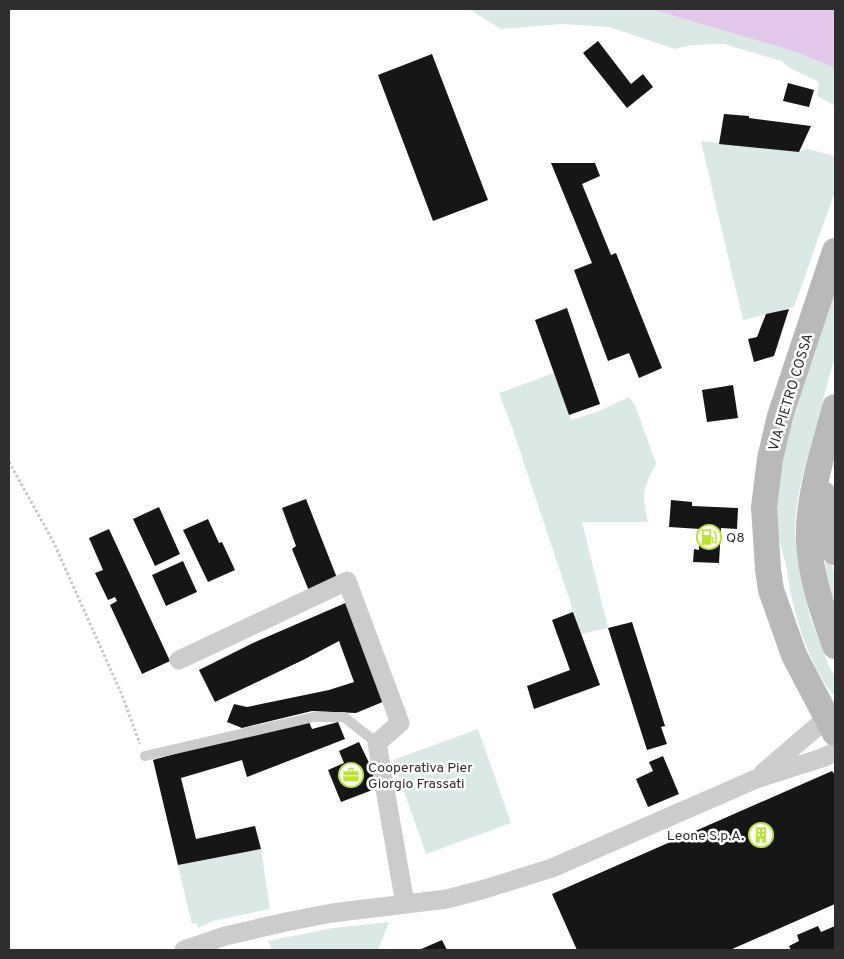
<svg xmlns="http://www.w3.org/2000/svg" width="844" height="959" viewBox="0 0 844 959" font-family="Overpass,sans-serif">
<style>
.green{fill:#dae9e6}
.water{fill:#e2c9ec}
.building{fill:#161616}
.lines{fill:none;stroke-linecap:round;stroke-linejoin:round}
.path{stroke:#c6c6c6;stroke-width:3;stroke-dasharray:2.5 2.5;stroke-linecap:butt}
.lane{stroke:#ccc;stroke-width:10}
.street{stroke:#ccc;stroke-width:19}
.secondary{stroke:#b9b9b9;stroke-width:26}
.labels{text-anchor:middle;stroke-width:5;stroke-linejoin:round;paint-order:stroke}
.street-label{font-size:14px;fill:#2f2f2f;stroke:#fff}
.poi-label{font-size:14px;fill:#2f2f2f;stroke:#fff;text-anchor:start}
</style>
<rect width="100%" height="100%" fill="#fff"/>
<path class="green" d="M422 9H650L793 51 835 68V106L817 96 819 82 790 68 781 61 724 44 690 45 675 49 609 27 562 24 501 29 469 9Z
M701 141 799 152 808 149 835 156V191L794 307 743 320Z
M835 289V355L800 486 796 509 795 533 798 561 810 617 828 664 835 676V695L832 694C807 659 792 611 787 570 784 554 778 540 776 525 775 517 777 507 778 498 782 427 813 357 835 289Z
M554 373 571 420 597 412 629 397 635 405 656 464C642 489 642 495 648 522H582L608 628 581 634 512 427 499 393Z
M824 547 835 573V609L827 581Z
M478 729 511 823 426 854 393 760Z
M261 849 270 909 213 921 198 928 197 923 192 924 178 865Z
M389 922 378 950H272L268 941 333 928Z"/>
<path class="water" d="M650 9H835V68L793 51Z"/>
<path class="building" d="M598 41 631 84 643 74 653 87 627 108 583 53Z
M432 54 488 200 433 221 378 75Z
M788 83 814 90 809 107 783 101Z
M724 114 749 116V118L811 126 799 152 719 144Z
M551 163H595L600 176 582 184 611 255 616 253 662 368 639 378 629 353 608 361 574 270 592 263Z
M567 308 600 404 569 415 535 320Z
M789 309 774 356 754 362 748 339 757 337 766 314Z
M733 385 738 418 707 422 702 390Z
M306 499 337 578 309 591 292 549 296 546 282 508Z
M671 500 692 502V506L738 508 737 529 721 528 719 563 693 562 694 549 699 550 700 529 669 527Z
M159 507 180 554 155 566 133 519Z
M208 519 219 543 222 542 235 570 208 582 183 530Z
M109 529 170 661 142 674 110 605 117 601 115 597 108 600 95 573 103 570 89 538Z
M183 561 197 592 166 606 152 575Z
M350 601 385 701 356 713 312 711 242 728 227 722 234 704 247 707 329 690 354 682 339 641 303 660 215 702 199 670 253 643Z
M573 612 600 685 534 709 527 686 570 670 552 620Z
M632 622 665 726 661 727 667 744 647 750 608 628Z
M309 722 312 729 338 722 345 739 247 777 242 760 181 778 196 839 255 826 261 849 178 865 153 760 231 738Z
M359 742 372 769 375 789 341 802 328 770 344 763 339 751Z
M663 756 679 794 648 807 636 779 653 771 649 762Z
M832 771 835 775V904L730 950H577L552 894Z
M818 926 821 932 835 926V950H791L789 946 799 941 797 935Z
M442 940 447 950H419Z"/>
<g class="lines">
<path class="path" d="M9 462 53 541 122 695 140 744"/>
<path class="lane" d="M145 756 314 717H344L377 743"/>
<path class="street" d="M179 660 347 581 400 723 377 743 405 904
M763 773 827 718
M184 950 225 936 286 922 332 913 447 899 485 889 552 868 756 779 822 758 835 752"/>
<path class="secondary" d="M835 251 780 416 770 459 764 507 768 569 771 590 794 655 835 733
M835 407C824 449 807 498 809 542 811 578 823 612 835 646
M823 494 830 541 835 552"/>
</g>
<defs>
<symbol id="fuel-ring" viewBox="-11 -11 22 22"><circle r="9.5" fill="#fff" stroke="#b9e433" stroke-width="1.5"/><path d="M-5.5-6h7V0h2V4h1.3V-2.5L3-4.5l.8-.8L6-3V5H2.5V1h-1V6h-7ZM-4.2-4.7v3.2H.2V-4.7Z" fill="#b9e433"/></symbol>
<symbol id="office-ring" viewBox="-11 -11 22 22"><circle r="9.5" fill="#fff" stroke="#b9e433" stroke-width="1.5"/><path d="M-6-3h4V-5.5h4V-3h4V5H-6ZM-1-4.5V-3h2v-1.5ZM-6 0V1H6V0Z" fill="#b9e433"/></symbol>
<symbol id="building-ring" viewBox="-11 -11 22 22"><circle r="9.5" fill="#fff" stroke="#b9e433" stroke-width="1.5"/><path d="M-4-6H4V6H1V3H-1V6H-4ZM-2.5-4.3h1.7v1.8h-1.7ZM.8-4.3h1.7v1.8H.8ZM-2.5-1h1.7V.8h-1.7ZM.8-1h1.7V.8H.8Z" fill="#b9e433"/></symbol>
</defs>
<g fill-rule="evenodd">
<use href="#fuel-ring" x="695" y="523" width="28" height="28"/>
<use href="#office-ring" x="337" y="761" width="28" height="28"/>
<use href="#building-ring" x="747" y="821" width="28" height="28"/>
</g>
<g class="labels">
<g class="street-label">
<text transform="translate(790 392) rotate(-73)" y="5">VIA PIETRO COSSA</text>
</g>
<g class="poi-label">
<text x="726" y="542">Q8</text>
<text x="368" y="772">Cooperativa Pier<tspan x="368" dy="16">Giorgio Frassati</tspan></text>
<text x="744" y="840" text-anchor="end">Leone S.p.A.</text>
</g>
</g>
<rect width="844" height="959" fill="none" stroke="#2f2f2f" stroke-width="20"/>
</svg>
